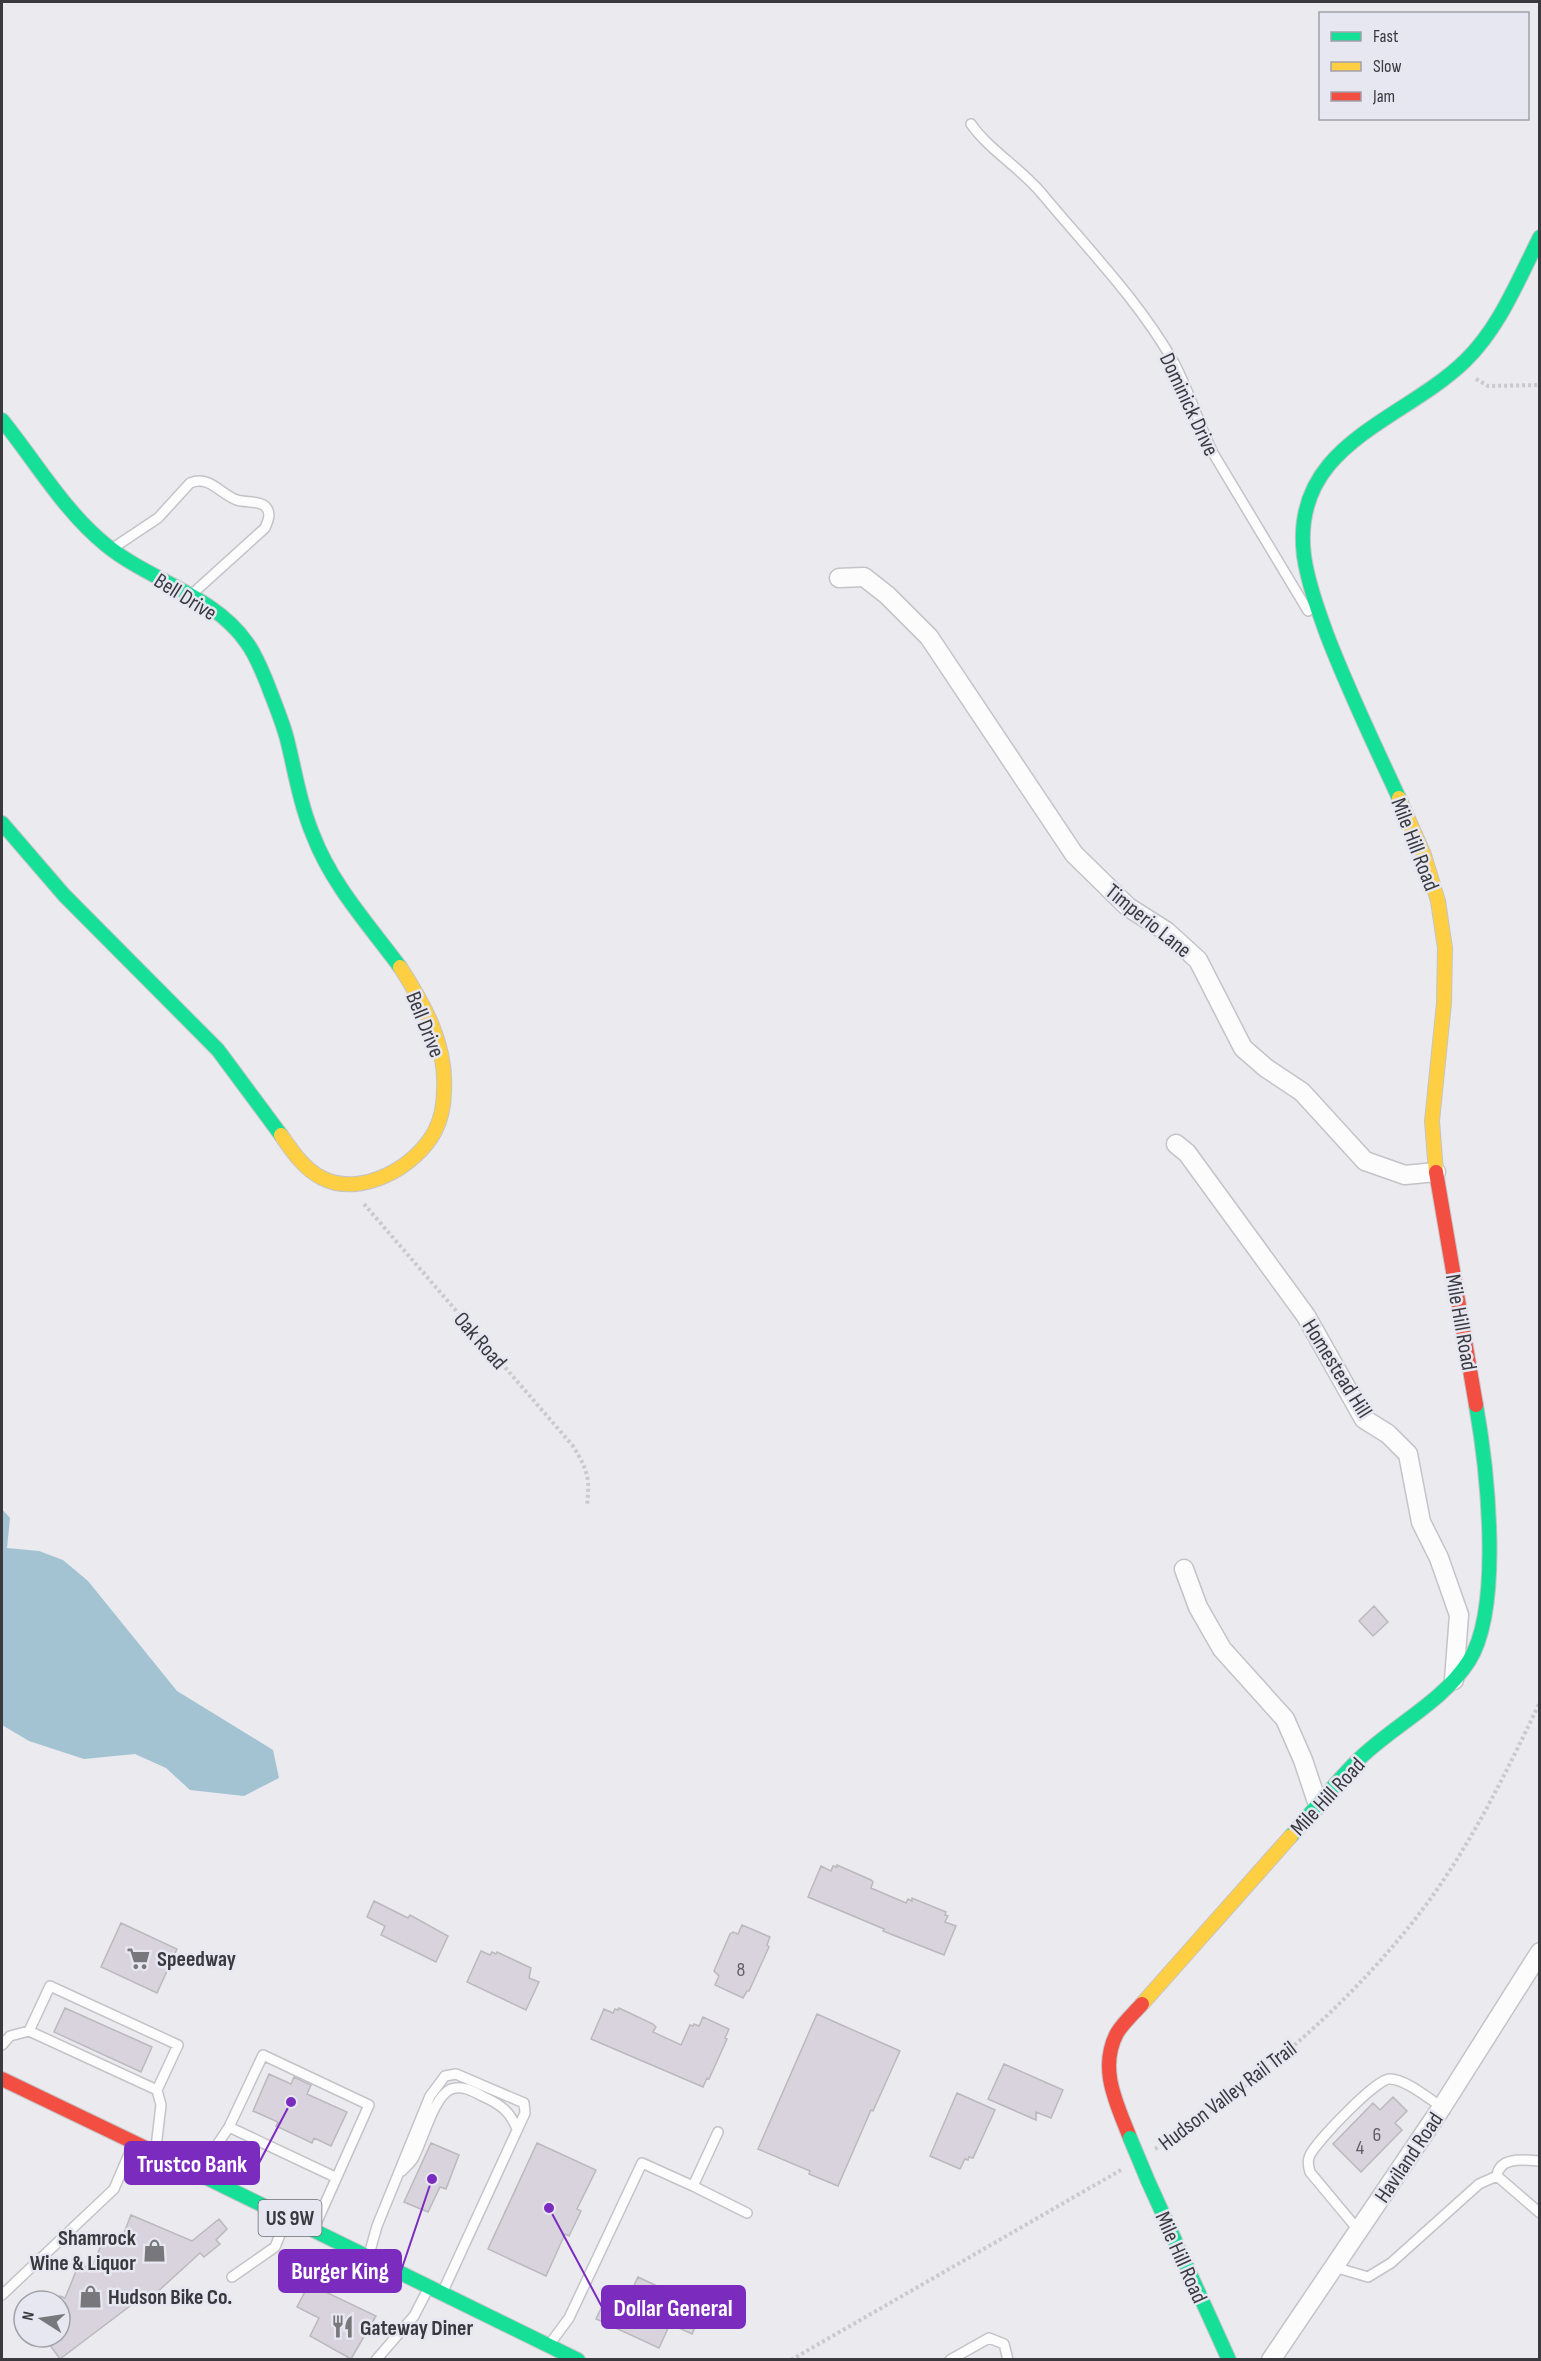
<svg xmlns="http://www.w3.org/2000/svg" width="1541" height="2361" viewBox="0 0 1541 2361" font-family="'Sofia Sans Condensed',sans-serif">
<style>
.water{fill:#a3c3d2}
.building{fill:#d8d3dc;stroke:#bab9bc;stroke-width:1.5}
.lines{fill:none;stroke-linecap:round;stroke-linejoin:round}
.lane-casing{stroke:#c4c4c8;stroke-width:12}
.street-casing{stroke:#c4c4c8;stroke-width:21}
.fast-casing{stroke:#c4c4c8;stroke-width:16}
.slow-casing{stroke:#c4c4c8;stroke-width:16}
.jam-casing{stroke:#c4c4c8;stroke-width:16}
.path{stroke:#cac9cd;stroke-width:4;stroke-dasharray:3 3;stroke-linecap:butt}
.lane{stroke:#fcfcfd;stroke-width:9}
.street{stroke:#fcfcfd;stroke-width:18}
.fast{stroke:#16e098;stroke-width:14}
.slow{stroke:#ffcf43;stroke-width:14}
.jam{stroke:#f24e42;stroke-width:14}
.fast-bridge-casing{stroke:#c4c4c8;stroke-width:16;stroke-linecap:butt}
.fast-bridge{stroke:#16e098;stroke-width:14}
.labels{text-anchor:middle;stroke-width:5;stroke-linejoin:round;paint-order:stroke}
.number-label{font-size:20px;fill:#626066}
.shield{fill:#e7e7f2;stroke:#6e6d74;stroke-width:1.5}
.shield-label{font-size:21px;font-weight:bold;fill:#3a393e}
.street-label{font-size:22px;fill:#3a393e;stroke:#e7e7f2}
.poi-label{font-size:22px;font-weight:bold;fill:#3a393e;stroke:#e7e7f2;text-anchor:start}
.leader{fill:none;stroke:#7b2cbf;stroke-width:2}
.callout-dot{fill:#7b2cbf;stroke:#e7e7f2;stroke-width:2}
.callout{fill:#7b2cbf;stroke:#7b2cbf;stroke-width:2}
.callout-label{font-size:24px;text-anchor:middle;font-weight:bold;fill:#fff}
</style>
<rect width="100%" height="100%" fill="#eaeaef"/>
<path class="water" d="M2 1509 10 1518 7 1548 39 1551 63 1560 88 1581 177 1691 273 1750 279 1778 244 1796 190 1790 166 1768 135 1754 84 1759 29 1741 2 1725Z"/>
<path class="building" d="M1374 1606 1388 1622 1373 1636 1359 1621Z
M837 1865 871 1880 873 1882 871 1888 906 1903 908 1899 912 1901V1898L946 1912 945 1915 948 1916 945 1922 956 1926 944 1955 883 1931 884 1929 808 1897 821 1866 831 1871 833 1866 837 1867Z
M374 1901 408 1918 410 1915 448 1936 436 1962 381 1935 385 1926 367 1917Z
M121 1923 177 1949 157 1993 101 1967Z
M742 1925 770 1937 767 1945 769 1947 749 1991H747L743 1998 715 1985 719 1976 714 1971 730 1934 733 1932 738 1934Z
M481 1951 490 1955 492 1952 496 1954 497 1952 531 1968 529 1978 539 1982 526 2010 467 1982Z
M65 2008 152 2047 141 2072 54 2032Z
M619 2008 653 2024 656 2027 653 2032 681 2045 690 2025 693 2026 694 2024 699 2026 703 2017 729 2029 725 2038 727 2039 709 2079 707 2078 703 2087 591 2039 604 2009 613 2013 615 2009 618 2010Z
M817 2014 900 2051 873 2111 871 2110 838 2186 809 2174 810 2171 758 2149Z
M1004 2064 1063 2090 1051 2118 1036 2112V2120L988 2099Z
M269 2074 291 2084 294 2077 311 2085 307 2094 347 2112 331 2146 314 2138 312 2143 276 2126 278 2122 253 2111Z
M957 2093 995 2110 973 2158 969 2157 968 2160 965 2159 960 2169 930 2156Z
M1393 2097 1407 2111 1395 2123 1402 2130 1361 2172 1333 2144 1373 2103 1380 2110Z
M431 2143 459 2155 446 2189 440 2187 428 2212 404 2202Z
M537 2143 596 2170 577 2209 581 2211 569 2236 565 2234 546 2276 488 2249Z
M131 2215 192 2241 219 2219 227 2229 216 2240 220 2244 204 2257 200 2253 155 2294H146L60 2359 44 2337H60V2296L65 2298 79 2264 91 2269 105 2236 120 2243Z
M638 2277 704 2308 692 2334 670 2324 659 2348 596 2319 608 2294 626 2302Z
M309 2284 376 2316 351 2359 310 2336 319 2318 297 2307Z"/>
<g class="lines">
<defs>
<path id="lane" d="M971 124C988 149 1023 170 1043 195 1088 249 1138 300 1173 361 1189 390 1198 423 1213 453L1308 611
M113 548 158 518 190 483C210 475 220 494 237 500 246 503 257 500 265 506 272 513 268 521 265 528L191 595
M2 2045 10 2036 29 2031 157 2090 178 2045 50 1986 29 2031
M229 2127 335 2177
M156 2147 161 2105 157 2090
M1540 2161C1525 2160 1499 2156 1497 2176L1540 2213
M201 2169 229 2127 263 2055 369 2105 315 2226
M402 2171C406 2166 412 2162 414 2157 423 2140 434 2096 451 2089 462 2085 473 2091 482 2096 500 2104 510 2111 517 2129
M693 2186 747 2213
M1359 2231 1310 2172C1308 2166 1307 2161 1310 2155 1317 2141 1375 2080 1389 2079 1404 2078 1429 2099 1442 2107
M370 2251 377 2226 430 2096 445 2076 456 2074 524 2103 525 2113 444 2289
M1334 2267 1368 2277 1391 2263 1479 2184 1497 2176
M232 2277 275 2247 286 2220
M2 2295 114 2189 132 2147
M552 2341 569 2318 642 2163 693 2186 718 2132
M376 2360 414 2316 428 2289
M950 2360 989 2338 1004 2344 1008 2360"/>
<path id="street" d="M839 578 864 577 887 595 929 637 1074 854 1128 907 1166 931 1198 960 1243 1048 1266 1068 1302 1092 1365 1161 1405 1175 1436 1172
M1176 1144 1187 1153 1306 1316 1364 1419 1388 1434 1408 1454 1421 1522 1439 1558 1459 1615 1454 1680
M1184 1569 1198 1607 1222 1649 1285 1719 1303 1760 1318 1805
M1271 2360 1442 2107 1540 1952"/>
<path id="fast" d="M2 420C36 462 64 511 106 545 150 581 214 595 247 643 256 655 261 669 267 683 274 702 282 720 287 739 295 771 300 804 313 835 332 885 369 925 400 967
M1399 798C1374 744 1348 690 1327 635 1318 610 1308 583 1304 556 1290 444 1402 422 1465 361 1500 327 1518 280 1540 237
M2 823 64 895 218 1050 281 1135
M1291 1836C1313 1811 1334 1784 1357 1761 1392 1726 1442 1703 1469 1661 1503 1607 1487 1467 1476 1405
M156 2153 578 2360
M1148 2181 1229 2360"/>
<path id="slow" d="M1399 798 1424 855 1438 901 1445 948 1444 1003 1432 1121 1436 1172
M281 1135C292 1151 304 1169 322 1178 361 1198 416 1167 435 1131 441 1119 444 1105 444 1091 447 1045 424 1004 400 967
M1142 2004 1291 1836"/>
<path id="jam" d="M1436 1172 1476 1405
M2 2079 156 2153
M1130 2138C1117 2104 1098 2069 1117 2033 1123 2023 1134 2013 1142 2004"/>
</defs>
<use href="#lane" class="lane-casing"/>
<use href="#street" class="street-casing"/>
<use href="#fast" class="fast-casing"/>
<use href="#slow" class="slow-casing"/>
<use href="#jam" class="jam-casing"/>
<path class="path" d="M1476 379 1488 386 1540 385
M364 1204 573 1446C588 1471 590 1477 587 1506
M1155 2149C1254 2085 1343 2011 1416 1918 1467 1853 1504 1777 1540 1702
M791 2360 1121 2170"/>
<use href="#lane" class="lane"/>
<use href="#street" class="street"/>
<use href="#fast" class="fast"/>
<use href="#slow" class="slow"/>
<use href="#jam" class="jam"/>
<defs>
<path id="fast-bridge" d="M1130 2138 1148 2181"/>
</defs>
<use href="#fast-bridge" class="fast-bridge-casing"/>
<use href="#fast-bridge" class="fast-bridge"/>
</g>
<defs>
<symbol id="supermarket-bare" viewBox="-9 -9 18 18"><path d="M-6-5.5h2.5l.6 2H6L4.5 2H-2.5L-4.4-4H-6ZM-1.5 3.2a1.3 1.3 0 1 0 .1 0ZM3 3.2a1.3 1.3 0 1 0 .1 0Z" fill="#78777c" stroke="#e7e7f2" stroke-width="2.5" paint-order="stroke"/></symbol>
<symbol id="shop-bare" viewBox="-9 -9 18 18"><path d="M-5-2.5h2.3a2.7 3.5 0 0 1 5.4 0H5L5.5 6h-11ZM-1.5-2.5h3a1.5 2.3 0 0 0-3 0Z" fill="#78777c" stroke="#e7e7f2" stroke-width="2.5" paint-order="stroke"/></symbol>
<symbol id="restaurant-bare" viewBox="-9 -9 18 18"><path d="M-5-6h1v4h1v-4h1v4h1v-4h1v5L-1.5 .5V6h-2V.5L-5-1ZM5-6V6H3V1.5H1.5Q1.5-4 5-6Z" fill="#78777c" stroke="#e7e7f2" stroke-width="2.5" paint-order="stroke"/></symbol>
</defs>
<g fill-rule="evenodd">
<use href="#supermarket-bare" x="122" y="1942" width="33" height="33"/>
<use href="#shop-bare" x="138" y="2234" width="33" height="33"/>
<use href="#shop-bare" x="74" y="2280" width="33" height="33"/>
<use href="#restaurant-bare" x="326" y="2310" width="33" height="33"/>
</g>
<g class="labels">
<g class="number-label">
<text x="741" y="1976">8</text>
<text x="1377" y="2141">6</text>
<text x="1360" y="2154">4</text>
</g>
<rect class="shield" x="258.5" y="2200" width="63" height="36" rx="4.5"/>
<g class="shield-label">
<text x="290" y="2225">US 9W</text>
</g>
<g class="street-label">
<text transform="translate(1190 404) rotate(65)" y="8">Dominick Drive</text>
<text transform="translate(186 596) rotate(32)" y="8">Bell Drive</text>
<text transform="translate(1416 844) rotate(69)" y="8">Mile Hill Road</text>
<text transform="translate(1149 920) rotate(39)" y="8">Timperio Lane</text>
<text transform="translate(426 1024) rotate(68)" y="8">Bell Drive</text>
<text transform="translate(1462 1322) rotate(80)" y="8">Mile Hill Road</text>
<text transform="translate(481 1340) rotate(49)" y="8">Oak Road</text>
<text transform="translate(1338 1368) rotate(58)" y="8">Homestead Hill</text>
<text transform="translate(1327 1796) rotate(-47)" y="8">Mile Hill Road</text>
<text transform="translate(1227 2095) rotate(-37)" y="8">Hudson Valley Rail Trail</text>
<text transform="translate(1408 2157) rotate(-56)" y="8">Haviland Road</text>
<text transform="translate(1182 2257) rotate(66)" y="8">Mile Hill Road</text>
</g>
<g class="poi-label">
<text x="157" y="1966">Speedway</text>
<text x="136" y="2245" text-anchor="end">Shamrock<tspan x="136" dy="25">Wine &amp; Liquor</tspan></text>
<text x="108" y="2304">Hudson Bike Co.</text>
<text x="360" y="2335">Gateway Diner</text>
</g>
</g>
<path class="leader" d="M291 2102L259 2163M432 2179L401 2271M549 2208L602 2307"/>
<g class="callout-dot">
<circle cx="291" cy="2102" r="6"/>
<circle cx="432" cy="2179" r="6"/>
<circle cx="549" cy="2208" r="6"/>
</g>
<g class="callout">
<rect x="125" y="2142" width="134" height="42" rx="6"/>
<rect x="279" y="2250" width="122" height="42" rx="6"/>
<rect x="602" y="2286" width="143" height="42" rx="6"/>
</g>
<g class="callout-label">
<text x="192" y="2172">Trustco Bank</text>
<text x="340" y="2279">Burger King</text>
<text x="673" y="2316">Dollar General</text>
</g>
<rect width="1541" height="2361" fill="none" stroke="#3a393e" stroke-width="6"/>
<rect x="1319" y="12" width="210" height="108" fill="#e7e7f2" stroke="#a2a1aa" stroke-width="1.5"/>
<rect x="1331" y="32" width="30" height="9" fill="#16e098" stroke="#a2a1aa" stroke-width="1.5"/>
<text x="1373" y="42" font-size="18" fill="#3a393e">Fast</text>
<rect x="1331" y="62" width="30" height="9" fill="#ffcf43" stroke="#a2a1aa" stroke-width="1.5"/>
<text x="1373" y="72" font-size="18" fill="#3a393e">Slow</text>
<rect x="1331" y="92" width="30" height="9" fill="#f24e42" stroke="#a2a1aa" stroke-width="1.5"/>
<text x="1373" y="102" font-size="18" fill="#3a393e">Jam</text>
<g transform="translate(42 2319) rotate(282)"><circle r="28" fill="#e7e7f2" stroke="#a2a1aa" stroke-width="1.5"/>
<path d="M0-4.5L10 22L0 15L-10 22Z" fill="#78777c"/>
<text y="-9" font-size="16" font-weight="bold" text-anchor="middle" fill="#3a393e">N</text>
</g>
</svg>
